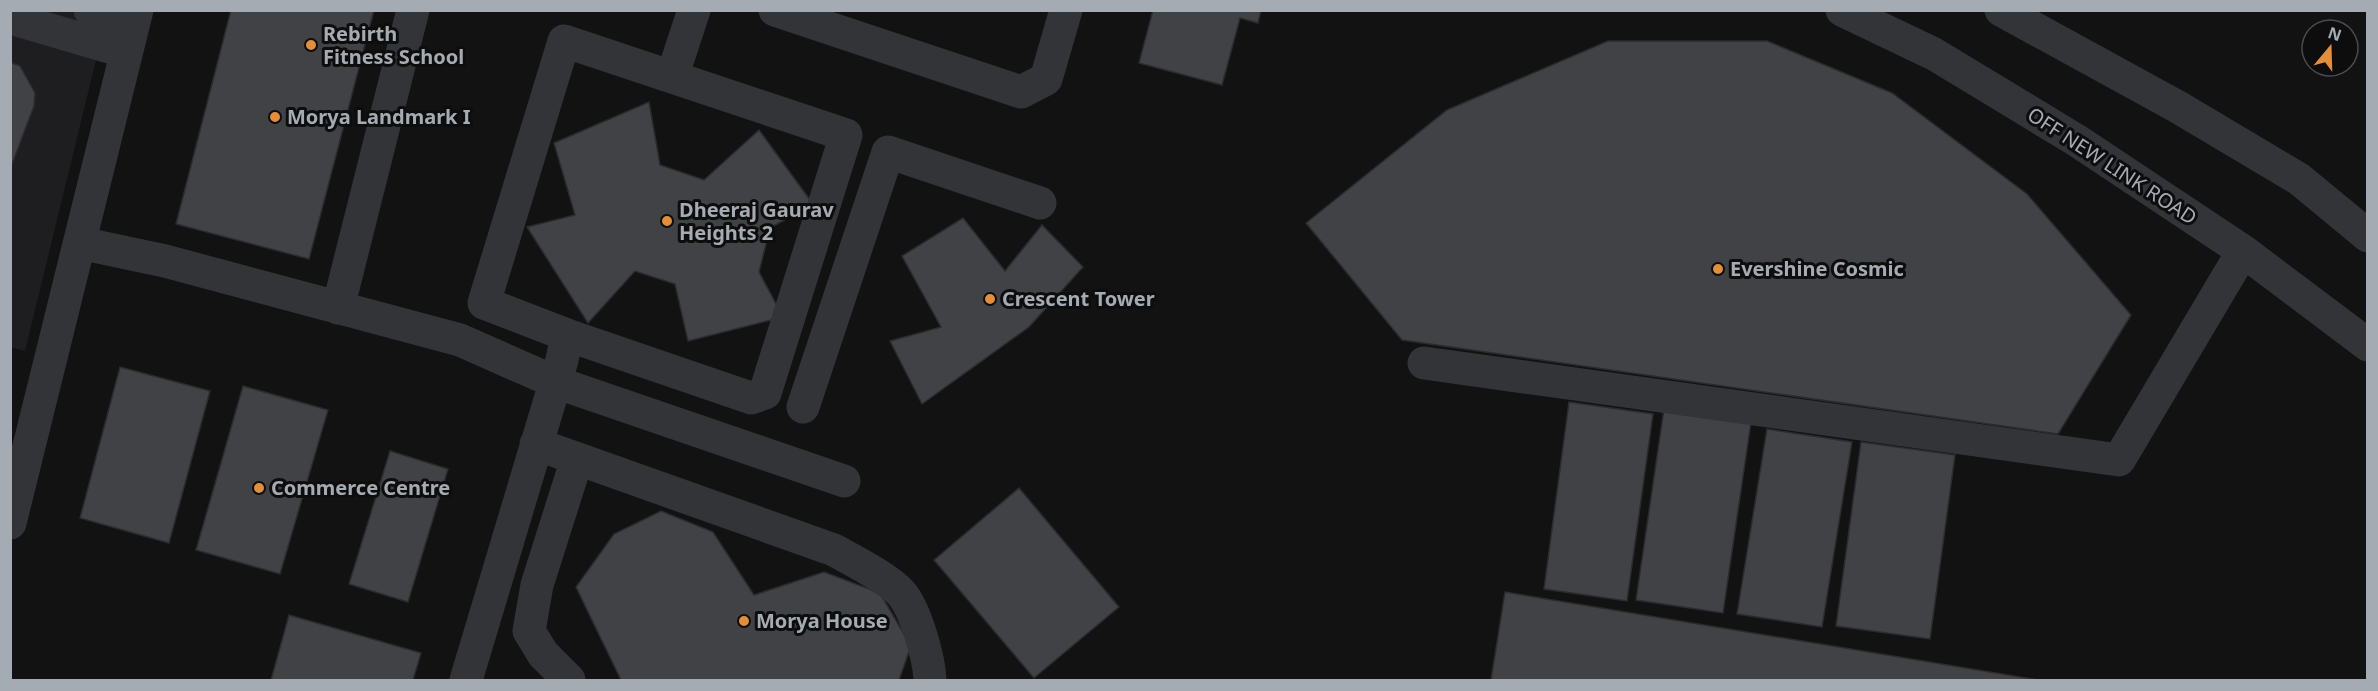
<svg xmlns="http://www.w3.org/2000/svg" width="2378" height="691" viewBox="0 0 2378 691" font-family="'Noto Sans',sans-serif">
<style>
.built{fill:#1e1e20}
.building{fill:#414246;stroke:#2c2c2f;stroke-width:1.5}
.lines{fill:none;stroke-linecap:round;stroke-linejoin:round}
.minor{stroke:#333437;stroke-width:33}
.poi-dot{fill:#e28e3b;stroke:#0d0d0e;stroke-width:2}
.labels{text-anchor:middle;stroke-width:6;stroke-linejoin:round;paint-order:stroke}
.poi-label{font-size:20px;font-weight:bold;fill:#a4abb2;stroke:#0d0d0e;text-anchor:start}
.street-label{font-size:20px;fill:#a4abb2;stroke:#0d0d0e}
</style>
<rect width="100%" height="100%" fill="#121213"/>
<path class="built" d="M11 11H108L25 351 10 347Z"/>
<path class="building" d="M231 10H374L309 259 176 224Z
M1153 10H1261L1258 23 1240 18 1222 85 1139 63Z
M1608 41H1767L1892 93 2027 194 2131 315 2058 434 1402 340 1306 223 1447 110Z
M10 62 20 66 35 93 34 106 11 167 10 214Z
M649 102 660 165 704 180 759 130 813 204 770 228 759 272 783 317 688 341 675 284 635 271 588 323 527 227 575 215 554 143Z
M963 218 1005 271 1042 225 1083 267 1029 327 922 404 890 341 941 327 902 256Z
M120 367 210 391 169 543 80 518Z
M243 386 328 410 280 574 196 550Z
M1569 402 1653 414 1627 601 1544 589Z
M1664 409 1751 422 1723 613 1636 600Z
M1767 429 1852 442 1822 627 1737 614Z
M1861 442 1955 455 1930 639 1836 626Z
M390 451 448 469 408 602 349 584Z
M1019 488 1119 607 1034 678 934 560Z
M661 511 713 532 754 595 824 572 880 593 911 646 899 680H621L576 587 614 534Z
M1505 592 2038 680H1491Z
M289 615 421 653 413 680H271Z"/>
<g class="lines">
<path class="minor" d="M90 10 133 25
M775 10 1021 92 1046 79 1066 10
M1842 10 1934 54 2076 140 2243 251 2368 345
M2001 10 2178 107 2299 179 2368 236
M10 18 126 52
M672 77 694 10
M80 243 165 261 460 340 555 382 844 481
M338 308 413 10
M1424 363 2119 460 2243 251
M803 407 888 152 1040 203
M536 444 834 550C852 560 888 578 901 593 916 610 929 658 930 680
M10 523 137 10
M466 680 562 360 567 335 484 303 564 41 846 135 765 393 751 398 567 335
M569 680 543 654 529 631 537 585 577 459"/>
</g>
<g class="poi-dot">
<circle cx="311" cy="45" r="6"/>
<circle cx="275" cy="117" r="6"/>
<circle cx="667" cy="221" r="6"/>
<circle cx="1718" cy="269" r="6"/>
<circle cx="990" cy="299" r="6"/>
<circle cx="259" cy="488" r="6"/>
<circle cx="744" cy="621" r="6"/>
</g>
<g class="labels">
<g class="poi-label">
<text x="323" y="41">Rebirth<tspan x="323" dy="23">Fitness School</tspan></text>
<text x="287" y="124">Morya Landmark I</text>
<text x="679" y="217">Dheeraj Gaurav<tspan x="679" dy="23">Heights 2</tspan></text>
<text x="1730" y="276">Evershine Cosmic</text>
<text x="1002" y="306">Crescent Tower</text>
<text x="271" y="495">Commerce Centre</text>
<text x="756" y="628">Morya House</text>
</g>
<g class="street-label">
<text transform="translate(2112 166) rotate(33)" y="7">OFF NEW LINK ROAD</text>
</g>
</g>
<rect width="2378" height="691" fill="none" stroke="#a4abb2" stroke-width="24"/>
<g transform="translate(2330 48) rotate(19)"><circle r="28" fill="#0d0d0e" stroke="#494c50" stroke-width="1.5"/>
<path d="M0-4.5L10 22L0 15L-10 22Z" fill="#e28e3b"/>
<text y="-9" font-size="16" font-weight="bold" text-anchor="middle" fill="#a4abb2">N</text>
</g>
</svg>
